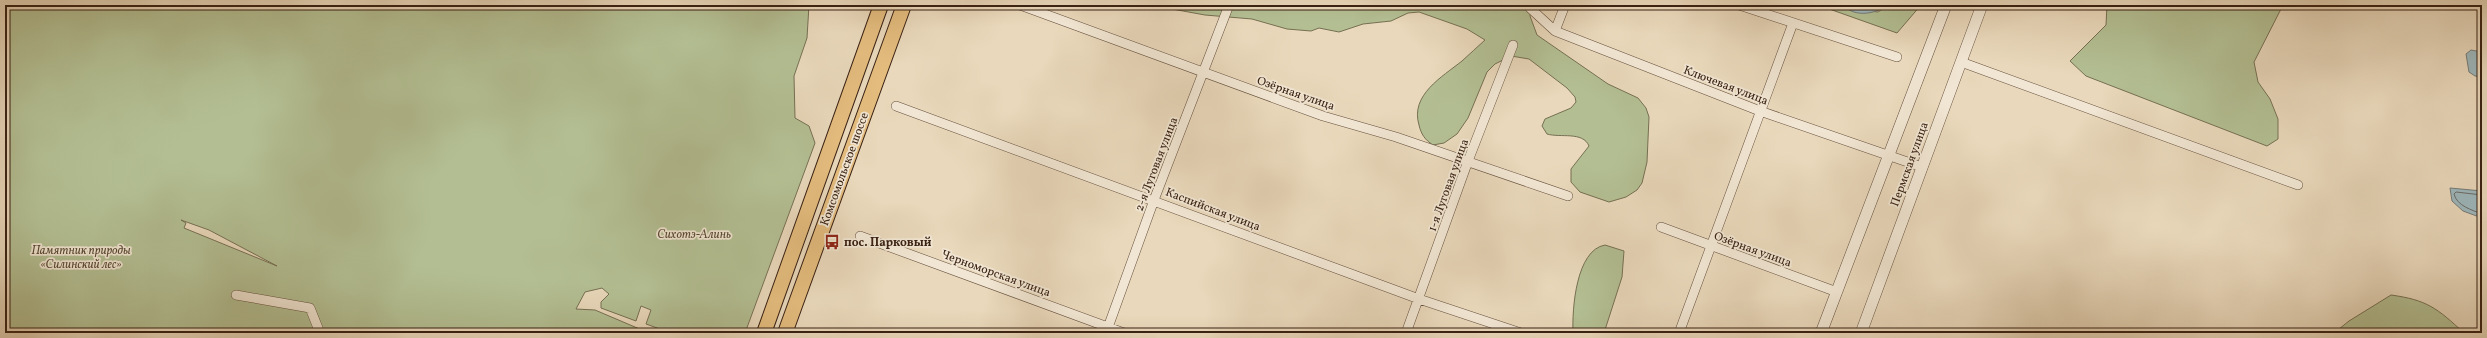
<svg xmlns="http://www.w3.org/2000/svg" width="2487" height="338" viewBox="0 0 2487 338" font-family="Vollkorn,serif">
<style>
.green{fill:#b3bf93;stroke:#767053;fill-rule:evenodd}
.water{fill:#9db7bc;stroke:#757b78}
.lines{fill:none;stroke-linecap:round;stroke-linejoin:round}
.shore{stroke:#6b6c68;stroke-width:1}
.minor-casing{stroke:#654f3d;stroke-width:10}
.tertiary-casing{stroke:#654f3d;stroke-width:12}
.primary-casing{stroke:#392113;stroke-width:16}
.minor{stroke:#f1e6d3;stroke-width:9}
.tertiary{stroke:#f1e6d3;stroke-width:11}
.primary{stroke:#e4bc7e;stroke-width:14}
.labels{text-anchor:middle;stroke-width:3.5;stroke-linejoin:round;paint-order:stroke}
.street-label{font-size:12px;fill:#392113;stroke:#f1e6d3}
.park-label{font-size:12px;font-style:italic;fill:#584833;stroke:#f1e6d3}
.poi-label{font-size:12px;font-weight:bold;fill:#392113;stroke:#f1e6d3;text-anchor:start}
</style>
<rect width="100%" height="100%" fill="#e9d8bb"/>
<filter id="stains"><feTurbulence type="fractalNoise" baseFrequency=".005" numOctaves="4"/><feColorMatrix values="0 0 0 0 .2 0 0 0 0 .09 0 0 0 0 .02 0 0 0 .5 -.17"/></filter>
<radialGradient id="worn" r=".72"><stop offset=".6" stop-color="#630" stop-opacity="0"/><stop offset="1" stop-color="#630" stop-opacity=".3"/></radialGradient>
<path class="green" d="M5 5H809L807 38 794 76 795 118 809 126 815 143 745 333H671L646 324 651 310 641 306 636 321 601 308V302L609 294 602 288 585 292 576 309 595 310 649 333H5ZM181 220 209 230 277 266 184 228 186 223Z
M1150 5H1531L1530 16 1537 35 1608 84 1638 98 1646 108 1649 117 1647 162 1642 183 1637 190 1626 197 1609 202 1580 192 1571 182V169L1589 146C1583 131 1560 138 1547 134L1542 126 1545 119 1571 108 1576 102 1575 97 1567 88 1529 59 1511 56 1495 64 1487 72 1468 118 1457 134 1444 143 1433 145C1425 140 1421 134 1419 125 1410 95 1442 77 1462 61 1470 54 1477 47 1485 40L1467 29 1419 12 1408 13 1391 21 1363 24 1339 32 1319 28 1311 31 1287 29 1252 19 1205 15Z
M1818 5H1843L1846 8 1878 12 1888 5H1921L1897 33Z
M2107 5H2283L2254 62 2258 82 2270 99 2278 119V139L2267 146 2086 76 2070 61 2106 25Z
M1605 245 1624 251 1622 277 1604 333H1573C1572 309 1576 250 1605 245Z
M2391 295C2427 300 2437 308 2464 333H2334L2349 321Z"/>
<path class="water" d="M1843 5H1888C1875 14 1855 18 1843 5Z
M2471 50 2482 52V77L2475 76 2469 72 2466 54Z
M2450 188 2482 191V218L2463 211 2452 201Z"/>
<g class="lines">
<path class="shore" d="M2482 195 2456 192 2454 194C2457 206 2472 210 2482 214"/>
<defs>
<path id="minor" d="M1020 5 1323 116 1396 137 1568 196
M1739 5 1897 57
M1530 8 1555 31 1760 111 1922 167
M1555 31 1565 5
M1961 62 2298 185
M896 106 1419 299 1521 333
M1661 227 1837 292
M860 236 1124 333
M236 295 310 308 320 333
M1106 333 1154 200 1229 5
M1406 333 1468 161 1513 45
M1679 333 1793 23"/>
<path id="tertiary" d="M1821 333 1946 5
M1861 333 1982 5"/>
<path id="primary" d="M764 333 881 5
M785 333 904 5"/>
</defs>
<use href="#minor" class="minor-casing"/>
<use href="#tertiary" class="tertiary-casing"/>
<use href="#primary" class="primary-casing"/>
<use href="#minor" class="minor"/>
<use href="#tertiary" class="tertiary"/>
<use href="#primary" class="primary"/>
</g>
<defs>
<symbol id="bus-bare" viewBox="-9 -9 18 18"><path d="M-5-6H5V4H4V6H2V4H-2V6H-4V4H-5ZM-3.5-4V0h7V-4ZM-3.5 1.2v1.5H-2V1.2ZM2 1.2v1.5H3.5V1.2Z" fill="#8f2418" stroke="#f1e6d3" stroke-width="2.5" paint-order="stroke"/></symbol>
</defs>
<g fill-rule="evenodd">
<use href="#bus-bare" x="821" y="231" width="22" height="22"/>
</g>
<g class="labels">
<g class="street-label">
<text transform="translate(1726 85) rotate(21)" y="4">Ключевая улица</text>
<text transform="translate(1296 93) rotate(19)" y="4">Озёрная улица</text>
<text transform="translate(1156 164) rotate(-69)" y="4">2-я Луговая улица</text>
<text transform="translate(1909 164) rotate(-70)" y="4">Пермская улица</text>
<text transform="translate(844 169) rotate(-70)" y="4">Комсомольское шоссе</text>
<text transform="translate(1448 185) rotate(-70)" y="4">1-я Луговая улица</text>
<text transform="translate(1213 209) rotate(21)" y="4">Каспийская улица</text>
<text transform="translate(1753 249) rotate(20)" y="4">Озёрная улица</text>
<text transform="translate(996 273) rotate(20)" y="4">Черноморская улица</text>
</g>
<g class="park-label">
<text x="694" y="238">Сихотэ-Алинь</text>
<text x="81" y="254">Памятник природы<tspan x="81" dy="14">«Силинский лес»</tspan></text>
</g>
<g class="poi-label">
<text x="844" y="246">пос. Парковый</text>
</g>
</g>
<rect width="2487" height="338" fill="none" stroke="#e9d8bb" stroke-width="20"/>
<rect x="6" y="6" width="2475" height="326" fill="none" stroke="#392113" stroke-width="2"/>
<rect x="10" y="10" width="2467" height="318" fill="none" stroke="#392113"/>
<rect width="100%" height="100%" filter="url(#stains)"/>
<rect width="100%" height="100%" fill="url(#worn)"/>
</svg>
